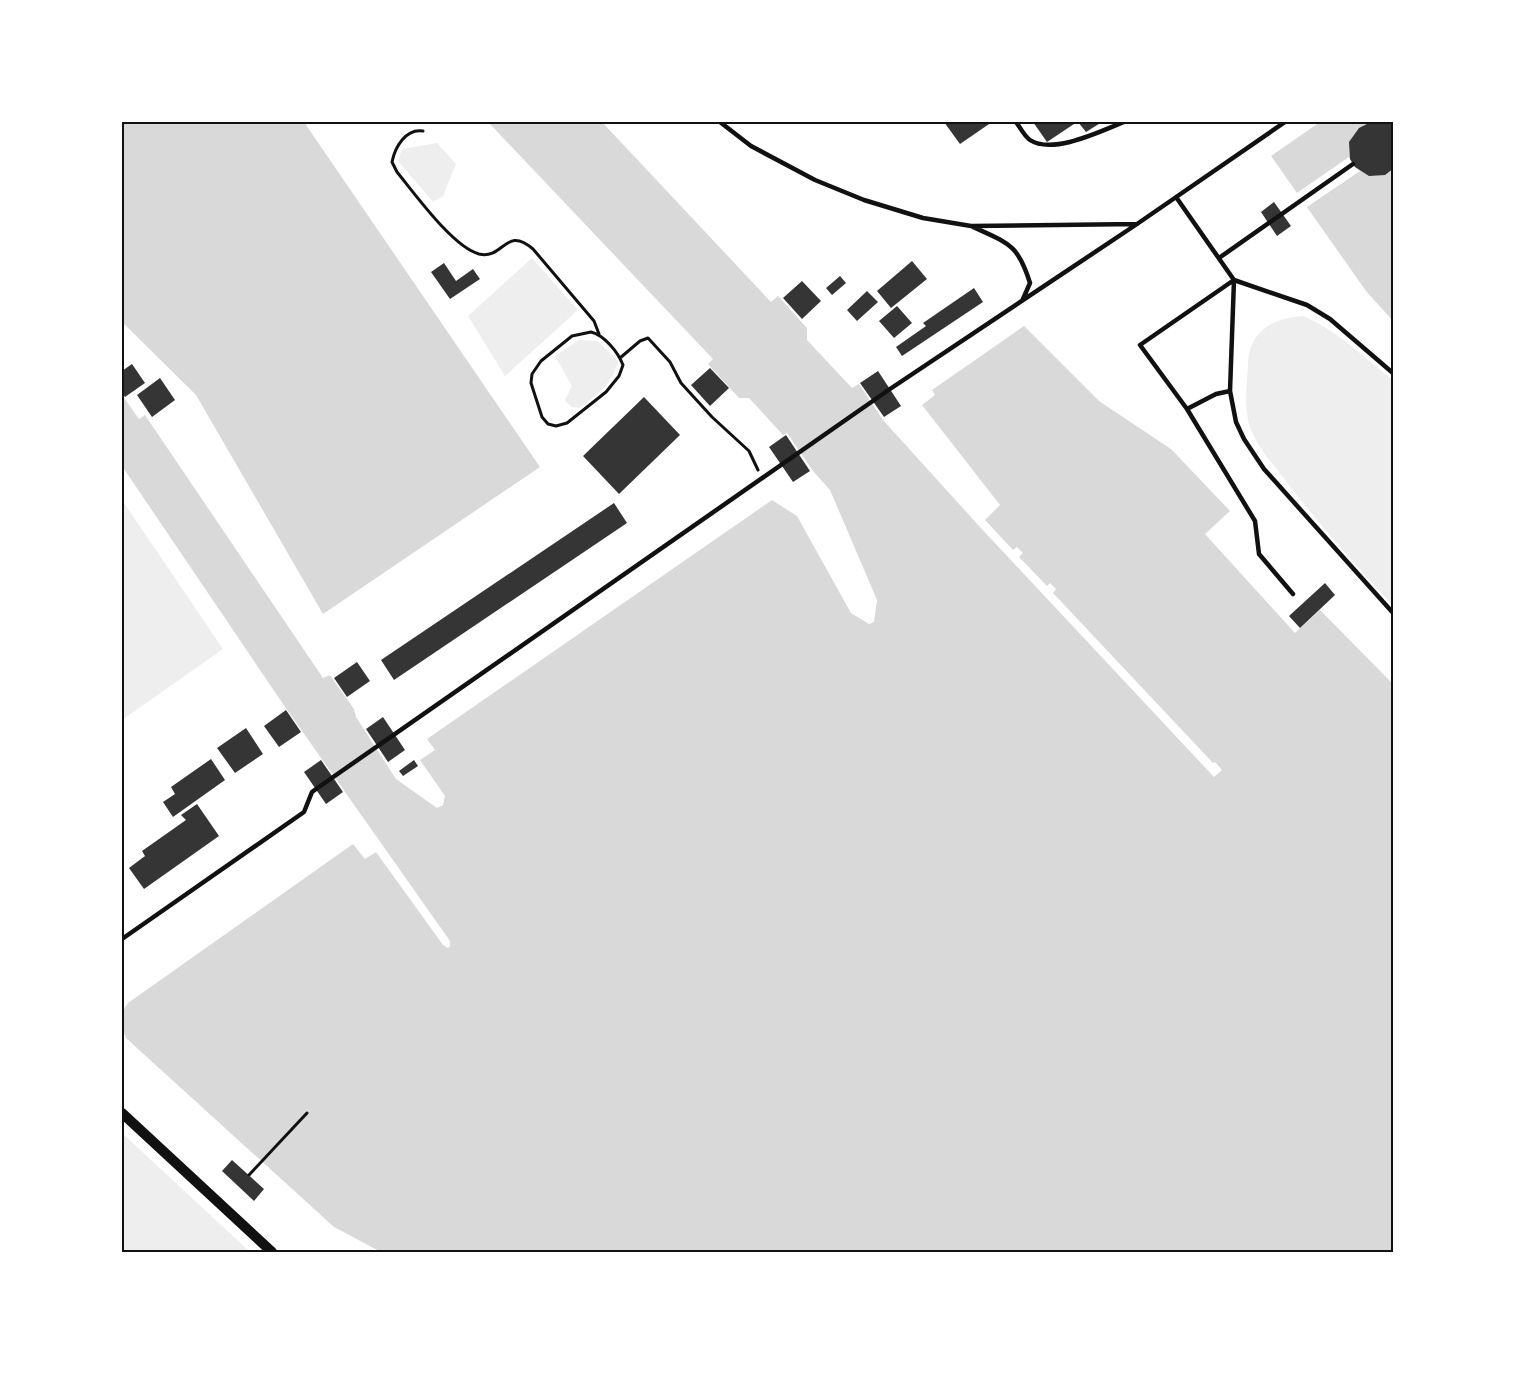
<svg xmlns="http://www.w3.org/2000/svg" width="1515" height="1374" viewBox="0 0 1515 1374" font-family="'Archivo Narrow',sans-serif">
<style>
.green{fill:#eee}
.water{fill:#d9d9d9}
.pier{fill:#fff}
.building{fill:#353535}
.lines{fill:none;stroke-linecap:round;stroke-linejoin:round}
.path{stroke:#111;stroke-width:3}
.service{stroke:#111;stroke-width:4.5}
.tertiary{stroke:#111;stroke-width:10}
.neatline{fill:none;stroke:#111;stroke-width:2}
</style>
<rect width="100%" height="100%" fill="#fff"/>
<path class="green" d="M437 143 456 164 443 196 433 202 398 161 402 149Z
M532 258 578 310 505 376 468 316Z
M1303 316C1338 331 1363 357 1393 380V606C1356 565 1319 525 1286 481 1272 463 1256 446 1249 424 1244 406 1247 383 1248 364 1249 331 1273 318 1303 316Z
M579 340 598 341 618 361C613 384 597 394 580 408L571 407 565 400 572 386 555 356Z
M122 500 223 649 122 720Z
M122 1133 250 1252H122Z"/>
<path class="water" d="M122 122H304L540 467 323 614 196 395 122 322Z
M488 122H602L771 302 778 296 807 328V340L852 388 859 384 883 420 979 526 1000 505 922 405 935 395 932 390 1024 326 1099 401 1171 449 1230 511 1205 534 1295 633 1320 610 1393 684V1252H381L334 1227 126 1038C120 1023 119 1015 128 1003L353 844 365 859 376 852 443 945 448 948 450 946V941L283 704 122 466V395L139 419 145 415 323 678 330 675 354 709 356 717 396 779 437 808 443 805 445 796 420 760 435 750 427 739 772 500 797 516 851 613 869 624 874 622 877 600 830 490 813 471 787 433 783 435 749 398H739L708 364 713 359Z
M1320 122H1393V321L1366 291 1271 156Z"/>
<path class="pier" d="M1349 157 1355 167 1360 171 1304 209 1294 195Z
M985 520 1013 550 1017 547 1023 553 1019 557 1047 586 1050 583 1056 589 1053 593 1213 763 1215 762 1222 770 1214 777 979 526Z"/>
<path class="building" d="M944 122H992L960 144Z
M1033 122H1077L1047 142Z
M1078 122H1102L1086 132Z
M1379 122H1394V168L1385 175 1369 176 1355 167 1350 159 1349 142 1359 128 1367 124Z
M1274 202 1291 226 1277 236 1261 212Z
M912 261 927 279 891 308 877 291Z
M444 263 456 281 473 269 480 279 450 299 431 272Z
M840 276 846 283 832 295 826 288Z
M802 281 821 301 802 319 783 298Z
M974 288 983 302 902 356 896 347 926 326 923 323Z
M867 291 878 302 857 321 847 310Z
M897 306 912 323 894 338 879 321Z
M132 364 145 383 125 397 122 392V371Z
M710 368 729 388 710 406 691 385Z
M878 371 901 406 884 417 860 383Z
M160 378 175 400 152 417 137 395Z
M644 397 680 435 619 494 583 456Z
M786 435 810 471 793 482 769 447Z
M614 503 627 523 394 680 381 660Z
M1325 583 1335 595 1300 628 1289 616Z
M357 662 370 681 347 697 334 678Z
M286 710 301 732 279 747 264 726Z
M383 717 405 750 388 762 366 729Z
M246 728 263 754 235 773 217 748Z
M211 759 225 780 173 817 163 802 175 794 171 787Z
M321 760 343 792 326 804 304 772Z
M414 760 418 766 403 776 399 771Z
M197 804 219 836 144 889 129 868 145 856 142 851 186 820 181 815Z
M232 1160 264 1189 254 1201 222 1171Z"/>
<g class="lines">
<path class="path" d="M423 131C406 128 395 147 392 162L397 172C415 194 453 247 479 254 504 260 505 225 533 249L594 321 599 334
M591 332C604 335 618 352 623 365L619 376 606 392 567 423 556 426 548 424 542 417 531 383 532 374 541 361 572 336Z
M620 358 640 341 648 338 670 362 681 383 712 417 749 451 758 470
M249 1175 307 1113"/>
<path class="service" d="M720 122 751 146 815 180 864 200 923 218 971 226 1137 224
M1016 122C1020 127 1024 136 1030 140 1053 155 1101 131 1124 122
M1176 197 1234 280 1140 345 1187 409 1255 521 1259 554 1293 594
M973 227C1008 243 1018 244 1030 283L1023 299
M1219 258 1353 164
M1394 374 1330 319 1307 305 1234 280 1230 391 1236 422 1244 439 1264 469 1394 614
M1187 409 1216 394 1230 391
M122 939 304 812 312 792 316 789 890 389 1137 224 1285 122"/>
<path class="tertiary" d="M122 1113 272 1252"/>
</g>
<rect width="1515" height="1374" fill="none" stroke="#ffffff" stroke-width="246"/>
<rect x="123" y="123" width="1269" height="1128" class="neatline"/>
</svg>
